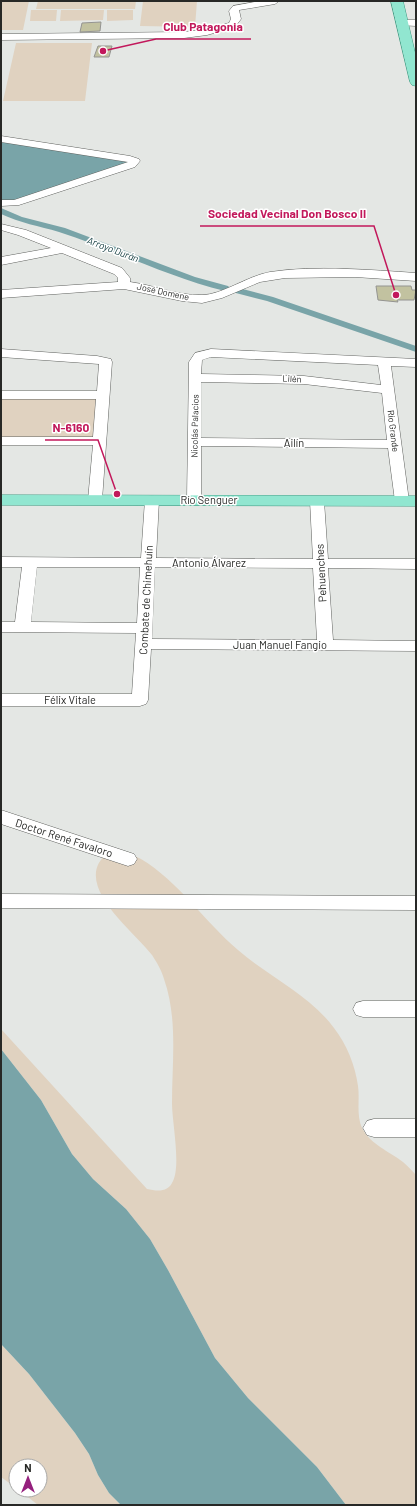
<svg xmlns="http://www.w3.org/2000/svg" width="417" height="1506" viewBox="0 0 417 1506" font-family="Barlow,sans-serif">
<style>
.green{fill:#e0d2c0}
.water{fill:#79a4a8}
.lines{fill:none;stroke-linecap:round;stroke-linejoin:round}
.canal{fill:#79a4a8;fill-rule:evenodd}
.building{fill:#c2c2a0;stroke:#949491}
.minor-casing{stroke:#60625f;stroke-width:1}
.major-casing{stroke:#3c9980;stroke-width:1}
.minor{fill:#fff;fill-rule:evenodd}
.major{fill:#91e6d0;fill-rule:evenodd}
.labels{text-anchor:middle;stroke-width:3;stroke-linejoin:round;paint-order:stroke}
.far-street-label{font-size:9px;fill:#272826;stroke:#fff}
.far-water-label{font-size:10px;font-style:italic;fill:#0c373b;stroke:#fff}
.street-label{font-size:11px;fill:#272826;stroke:#fff}
.leader{fill:none;stroke:#c2185b;stroke-width:1.5}
.callout-dot{fill:#c2185b;stroke:#fff;stroke-width:1.5}
.callout-label{font-size:12px;text-anchor:middle;font-weight:bold;fill:#c2185b;stroke:#fff;stroke-width:3;stroke-linejoin:round;paint-order:stroke}
</style>
<rect width="100%" height="100%" fill="#e4e7e4"/>
<path class="green" d="M1 1H29L23 30H1Z
M38 1H136L135 9H36Z
M143 1H197L195 27 140 26Z
M31 10H57L56 21H30Z
M61 10H104L103 20 60 21Z
M107 10H133V20L107 21Z
M16 43H92L85 101H3Z
M1 397 97 399 95 434 92 438 1 439Z
M109 852C121 853 130 853 141 859 178 881 205 922 238 950 269 977 309 994 334 1028 347 1045 355 1065 358 1086 360 1099 356 1115 362 1128 371 1145 389 1151 403 1162 408 1166 412 1171 416 1175V1505H346L317 1467 248 1398 215 1358 168 1270 150 1239 126 1209 93 1179 72 1154 41 1100 1 1049V1029L147 1189C157 1191 168 1193 173 1181 181 1165 172 1122 172 1103 172 1062 178 1019 164 979 162 971 156 961 152 955 134 931 68 882 109 852Z
M1 1344 29 1374 75 1433 89 1454 98 1475 109 1493 121 1505H38L19 1490H40V1466H16V1488L1 1477Z"/>
<path class="water" d="M1 141 130 160 128 164 14 200H1Z
M1 1049 41 1100 72 1154 93 1179 126 1209 150 1239 168 1270 215 1358 248 1398 317 1467 346 1505H121L109 1493 98 1475 89 1454 75 1433 29 1374 1 1344Z"/>
<g class="lines">
<path class="canal" d="M1 208 22 217 65 228 195 277 228 286 230 288 225 291C168 277 115 250 59 232 39 226 20 223 1 214Z
M235 287 273 297 416 346V352L267 301 232 292 230 290 232 288Z"/>
</g>
<path class="building" d="M101 22 100 31 80 32 82 23Z
M98 46H112L109 57H94Z
M376 286H411L412 290H416L414 300H397L398 302 378 300Z"/>
<g class="lines">
<defs>
<path id="minor" d="M260 1H279L275 4 239 10 241 19 235 27 207 35 184 38 1 40V34L184 32 207 29 229 23 231 19 229 11 233 6Z
M402 20H416V26L399 25 397 23 399 21Z
M1 136 130 156 139 159 140 161 135 167 19 205 1 206V200H14L128 162 1 142Z
M1 224 26 230 122 268 130 278V282C154 285 177 296 202 295 222 295 247 276 270 272 314 265 372 270 416 273V281L355 277 285 278 260 282 222 298 202 303 182 301 124 289 1 298V290L118 282V278L114 274 62 253 1 265V257L51 248 18 235 1 230Z
M1 349 97 356 111 359 112 362 102 500 100 503 95 504 90 503 88 500 93 445H1V437H93L96 399H1V391H97L99 364 1 357Z
M211 349 416 359V367L391 366 409 501 407 504 402 505 397 504 395 501 388 448 201 446V500L199 503 194 504 189 503 187 500 189 362 195 353ZM211 357 378 365 381 385 304 376 201 374 202 360ZM201 382 304 384 382 393 387 440 201 438Z
M152 496 157 497 159 500 156 558 313 559 310 501 312 498 317 497 322 498 324 501 328 559H416V569L328 568 333 640 416 641V651L151 649 148 700 146 704 140 706H1V694H132L136 633 1 632V622H15L22 567H1V557L141 558 145 500 147 497ZM37 567H140L137 623 31 622ZM155 567 313 568 317 640 152 639Z
M1 810 134 854 137 859 134 864 128 866 1 824Z
M1 894 416 896V910L1 908Z
M363 1001H416V1017H363L356 1015 353 1009 356 1003Z
M374 1119H416V1137H374L367 1135 363 1128 367 1121Z"/>
<path id="major" d="M391 1H403L416 57V86L412 85 410 82Z
M1 495 416 496V506L1 505Z"/>
</defs>
<use href="#minor" class="minor-casing"/>
<use href="#major" class="major-casing"/>
<use href="#minor" class="minor"/>
<use href="#major" class="major"/>
</g>
<g class="labels">
<g class="far-street-label">
<text transform="translate(163 292) rotate(12)" y="3">José Domene</text>
<text transform="translate(292 379) rotate(3)" y="3">Lilén</text>
<text transform="translate(195 426) rotate(-89)" y="3">Nicolás Palacios</text>
<text transform="translate(393 431) rotate(83)" y="3">Río Grande</text>
</g>
<g class="far-water-label">
<text transform="translate(113 249) rotate(21)" y="4">Arroyo Durán</text>
</g>
<g class="street-label">
<text x="294" y="447">Ailín</text>
<text x="209" y="504">Río Senguer</text>
<text x="209" y="567">Antonio Álvarez</text>
<text transform="translate(321 573) rotate(-93)" y="4">Pehuenches</text>
<text transform="translate(146 600) rotate(-87)" y="4">Combate de Chimehuín</text>
<text x="280" y="649">Juan Manuel Fangio</text>
<text x="70" y="704">Félix Vitale</text>
<text transform="translate(64 838) rotate(18)" y="4">Doctor René Favaloro</text>
</g>
</g>
<path class="leader" d="M103 51L156 39H251M396 295L374 226H200M117 494L98 440H45"/>
<g class="callout-dot">
<circle cx="103" cy="51" r="4"/>
<circle cx="396" cy="295" r="4"/>
<circle cx="117" cy="494" r="4"/>
</g>
<g class="callout-label">
<text x="203" y="31">Club Patagonia</text>
<text x="287" y="218">Sociedad Vecinal Don Bosco II</text>
<text x="71" y="432">N-6160</text>
</g>
<rect width="417" height="1506" fill="none" stroke="#272826" stroke-width="4"/>
<g transform="translate(28 1478)"><circle r="19" fill="#ffffff" stroke="#a9a9a8"/>
<path d="M0-3L7 15L0 10L-7 15Z" fill="#95207d"/>
<text y="-6" font-size="11" font-weight="bold" text-anchor="middle" fill="#272826">N</text>
</g>
</svg>
